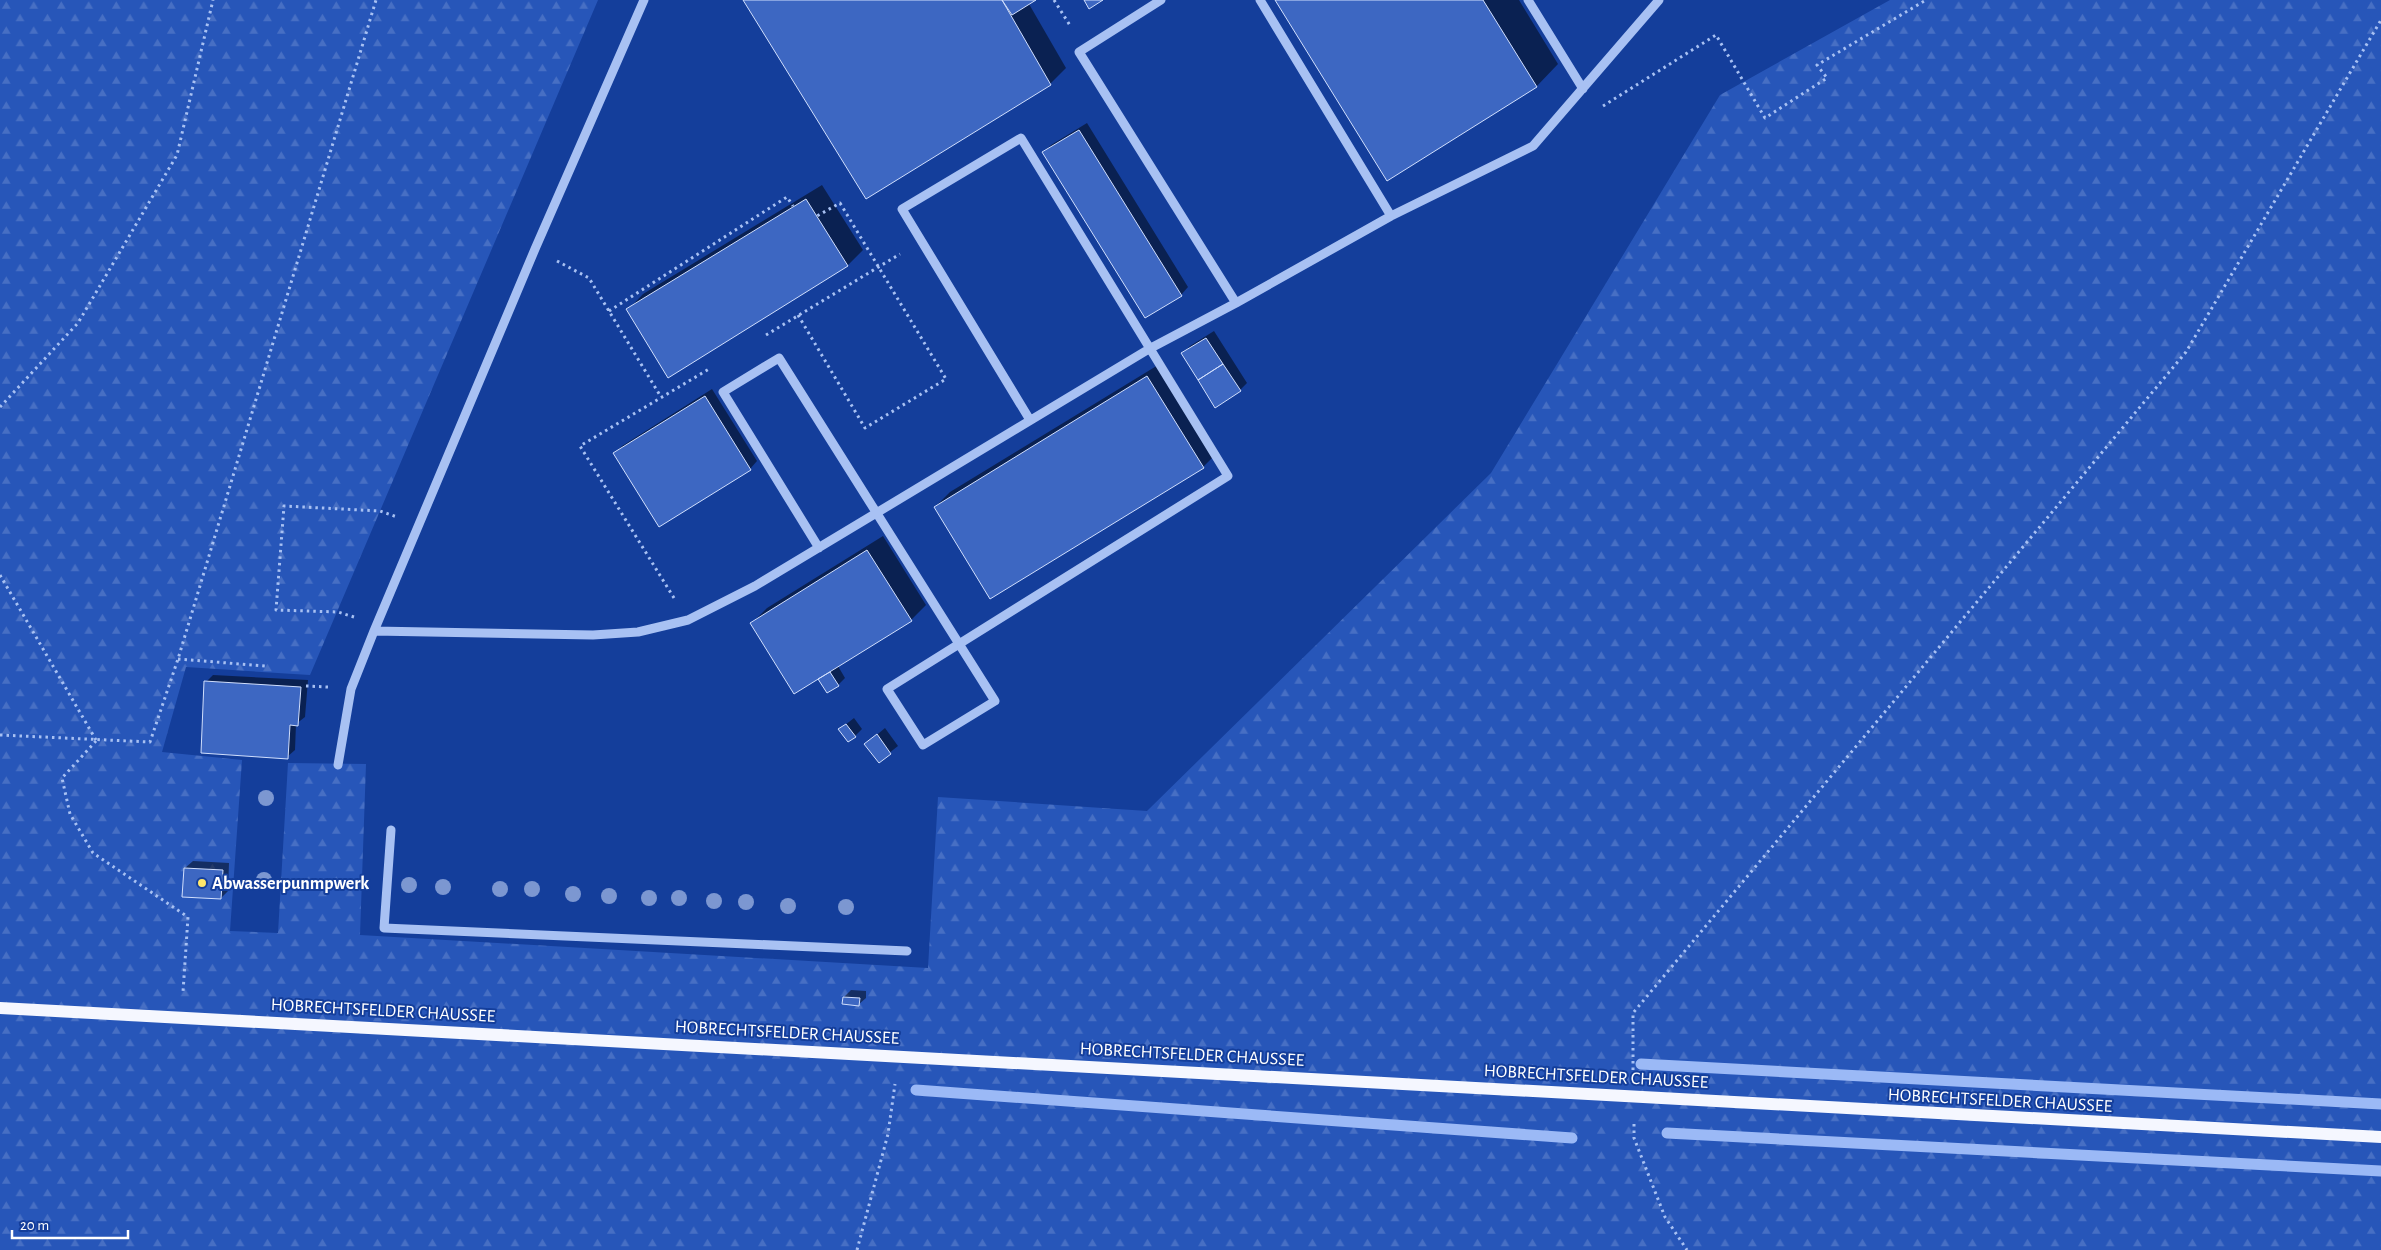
<svg xmlns="http://www.w3.org/2000/svg" width="2381" height="1250" viewBox="0 0 2381 1250" font-family="'Alegreya Sans',sans-serif">
<style>
.forest{fill:url(#forest-firs)}
.shadow{fill:#0007}
.lines{fill:none;stroke-linecap:round;stroke-linejoin:round}
.stream{stroke:#9bb9f6;stroke-width:11}
.building{fill:#3d67c2;stroke:#d1dffd}
.path{stroke:#a8c1f3;stroke-width:3;stroke-dasharray:2.5 4;stroke-linecap:butt}
.minor{stroke:#a8c1f3;stroke-width:9}
.major{stroke:#f5f7ff;stroke-width:12}
.tree{fill:#7c97d1}
.poi-dot{fill:#ffe76b;stroke:#143e9b;stroke-width:2}
.labels{text-anchor:middle;stroke-width:4;stroke-linejoin:round;paint-order:stroke}
.poi-label{font-size:18px;font-weight:bold;fill:#fff;stroke:#143e9b;text-anchor:start}
.street-label{font-size:18px;fill:#fff;stroke:#143e9b}
</style>
<defs>
<pattern id="forest-firs" width="22" height="20" patternUnits="userSpaceOnUse" patternTransform="scale(1.25)"><rect width="22" height="20" fill="#2756b9"/><path d="M5 1l3.5 6h-7zM16 11l3.5 6h-7z" fill="#476fc4"/></pattern>
</defs>
<rect width="100%" height="100%" fill="#143e9b"/>
<path class="forest" d="M0 0H598L310 675 186 667 162 752 242 760 230 931 278 933 288 763 366 764 360 935 928 968 938 797 1147 811 1491 473 1720 95 1890 0H2381V1250H0Z"/>
<path class="shadow" d="M745 0H1034L1029 4 1066 68 1050 84 867 197Z
M1276 0H1519L1558 64 1536 87Z
M1087 123 1188 287 1181 295 1044 152 1051 145Z
M822 185 863 250 848 265 628 310 643 294Z
M1214 331 1247 383 1240 390 1183 354 1190 346Z
M1163 362 1218 452 1203 467 935 507 950 492Z
M712 389 757 461 750 469 615 453 622 446Z
M883 536 926 605 911 620 838 666 845 678 838 685 818 678 752 623 767 608Z
M213 675 308 680 305 717 296 724 295 750 287 757 206 682Z
M854 718 862 729 855 736 840 729Z
M885 728 898 746 879 761 866 744Z
M193 861 229 863 228 891 221 898 185 868Z
M851 990 866 991V998L858 1005 844 997Z"/>
<g class="lines">
<path class="stream" d="M1641 1064 2381 1104
M916 1090 1572 1138
M1667 1133 2381 1171"/>
</g>
<path class="building" d="M743 0H1002L1051 85 866 199Z
M1002 0H1036L1012 15Z
M1084 0H1103L1089 9Z
M1275 0H1483L1537 87 1387 181Z
M1079 130 1182 296 1145 318 1042 152Z
M806 199 848 266 668 378 626 309Z
M1206 338 1223 364 1198 380 1181 353Z
M1223 364 1241 391 1215 408 1198 380Z
M1147 376 1204 468 990 599 934 507Z
M705 396 751 470 659 527 613 453Z
M867 550 912 621 794 694 750 623Z
M830 672 839 686 827 693 818 679Z
M204 681 301 687 298 726 290 725 288 759 201 753Z
M846 724 856 737 848 742 838 729Z
M877 734 891 754 879 763 864 744Z
M184 868 223 870 221 899 182 897Z
M843 997 860 998 859 1006 842 1004Z"/>
<g class="lines">
<path class="path" d="M1054 0 1071 27
M1603 106 1716 35 1765 118 1827 78 1817 65 1926 0
M557 261 589 278 661 397
M609 311 787 197 793 206
M798 315 865 428 946 379 840 203 817 216
M766 335 900 254
M0 407 78 323 177 155 213 0
M0 575 96 740
M674 598 580 446 709 369
M354 617 338 612 276 610 284 506 380 511 397 517
M178 659 265 666
M306 686 328 687
M0 735 150 742 178 659 376 0
M96 741 62 778 70 814 93 853 188 917 183 992
M1633 1070V1013L2186 352 2381 20
M1634 1124V1138L1665 1217 1687 1250
M857 1250 888 1134 895 1084"/>
<path class="minor" d="M1161 0 1079 52 1236 303
M1260 0 1391 216
M1528 0 1583 89
M819 548 723 392 779 358C851 473 923 587 995 701L923 745 887 689 1228 476 1021 138 902 209 1030 420
M374 631 593 635 638 632 688 620 755 586 1149 349 1236 303 1391 216 1533 146 1659 0
M338 765 351 689 374 631 535 249 644 0
M391 830 384 928 907 951"/>
<path class="major" d="M0 1008 2381 1137"/>
</g>
<g class="tree">
<circle cx="266" cy="798" r="8"/>
<circle cx="264" cy="880" r="8"/>
<circle cx="409" cy="885" r="8"/>
<circle cx="443" cy="887" r="8"/>
<circle cx="500" cy="889" r="8"/>
<circle cx="532" cy="889" r="8"/>
<circle cx="573" cy="894" r="8"/>
<circle cx="609" cy="896" r="8"/>
<circle cx="649" cy="898" r="8"/>
<circle cx="679" cy="898" r="8"/>
<circle cx="714" cy="901" r="8"/>
<circle cx="746" cy="902" r="8"/>
<circle cx="788" cy="906" r="8"/>
<circle cx="846" cy="907" r="8"/>
</g>
<circle class="poi-dot" cx="202" cy="883" r="5"/>
<g class="labels">
<g class="poi-label">
<text x="212" y="889">Abwasserpunmpwerk</text>
</g>
<g class="street-label">
<text transform="translate(383 1010) rotate(3)" y="6">HOBRECHTSFELDER CHAUSSEE</text>
<text transform="translate(787 1032) rotate(3)" y="6">HOBRECHTSFELDER CHAUSSEE</text>
<text transform="translate(1192 1054) rotate(3)" y="6">HOBRECHTSFELDER CHAUSSEE</text>
<text transform="translate(1596 1076) rotate(3)" y="6">HOBRECHTSFELDER CHAUSSEE</text>
<text transform="translate(2000 1100) rotate(3)" y="6">HOBRECHTSFELDER CHAUSSEE</text>
</g>
</g>
<path d="M12 1230v8h116v-8" fill="none" stroke="#ffffff" stroke-width="2.5"/>
<text x="20" y="1230" font-size="15" fill="#ffffff" stroke="#143e9b" stroke-width="4" paint-order="stroke">20 m</text>
</svg>
